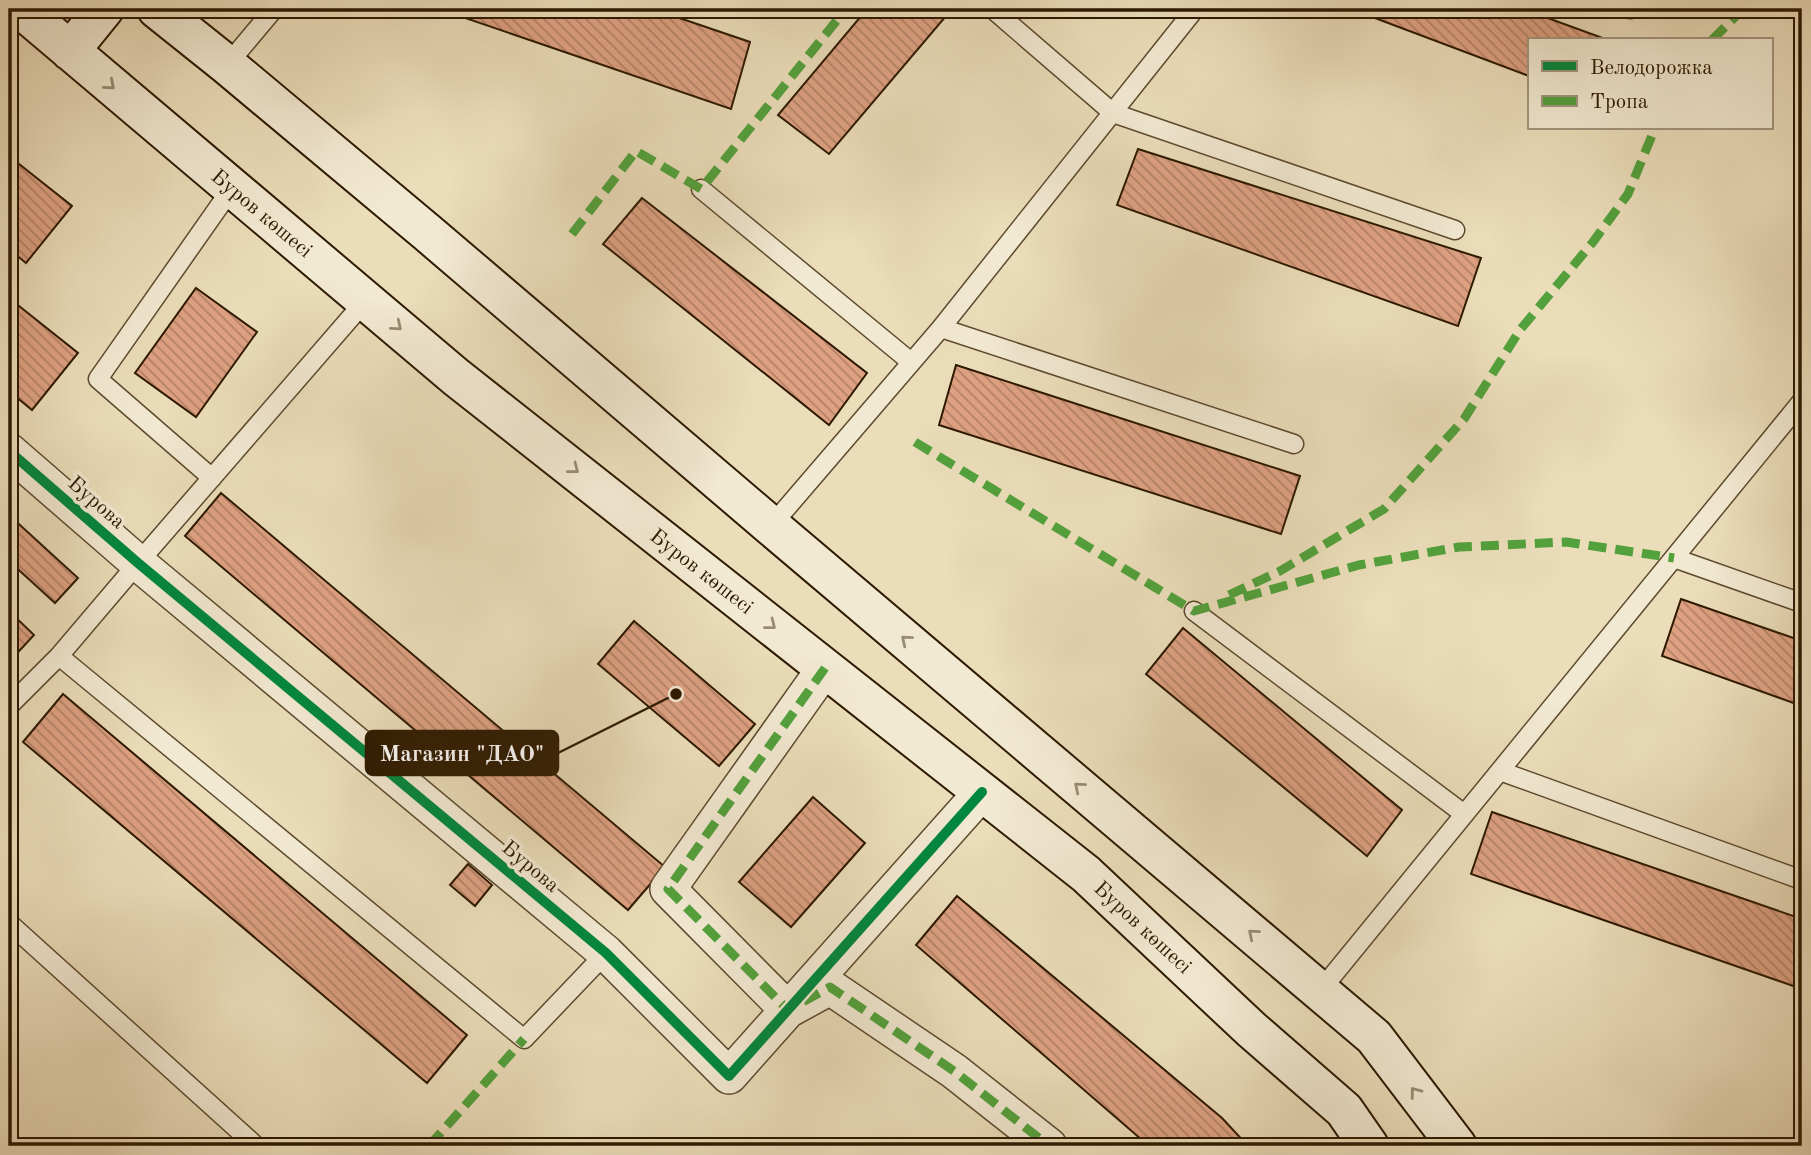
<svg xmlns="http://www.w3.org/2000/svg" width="1811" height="1155" viewBox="0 0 1811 1155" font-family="'Old Standard TT',serif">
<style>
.building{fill:url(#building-back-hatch);stroke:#2d1900;stroke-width:2}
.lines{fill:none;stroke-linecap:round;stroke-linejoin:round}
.service-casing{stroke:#5c4a2e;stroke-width:21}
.minor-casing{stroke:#5c4a2e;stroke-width:38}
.secondary-casing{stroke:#2d1900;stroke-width:42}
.service{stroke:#f2e9d2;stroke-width:18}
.minor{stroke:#f2e9d2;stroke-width:35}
.secondary{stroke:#f2e9d2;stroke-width:38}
.quiet{stroke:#52a13c;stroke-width:9;stroke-dasharray:18 9;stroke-linecap:butt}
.cycleway-casing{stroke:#f2e9d2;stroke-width:15}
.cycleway{stroke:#00873e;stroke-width:10}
.oneway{stroke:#998b74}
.labels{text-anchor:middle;stroke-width:7;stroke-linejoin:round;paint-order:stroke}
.street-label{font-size:21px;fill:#2d1900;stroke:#f2e9d2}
.leader{fill:none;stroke:#2d1900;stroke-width:2.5}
.callout-dot{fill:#2d1900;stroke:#f2e9d2;stroke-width:2.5}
.callout{fill:#2d1900;stroke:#2d1900;stroke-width:2.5}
.callout-label{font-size:23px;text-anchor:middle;font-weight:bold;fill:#fff}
</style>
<defs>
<pattern id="building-back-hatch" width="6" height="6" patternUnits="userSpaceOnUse" patternTransform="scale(1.75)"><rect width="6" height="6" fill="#dea182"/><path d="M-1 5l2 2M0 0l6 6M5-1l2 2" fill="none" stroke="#b48268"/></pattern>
</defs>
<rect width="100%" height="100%" fill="#ebddba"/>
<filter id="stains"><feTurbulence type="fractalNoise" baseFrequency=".00286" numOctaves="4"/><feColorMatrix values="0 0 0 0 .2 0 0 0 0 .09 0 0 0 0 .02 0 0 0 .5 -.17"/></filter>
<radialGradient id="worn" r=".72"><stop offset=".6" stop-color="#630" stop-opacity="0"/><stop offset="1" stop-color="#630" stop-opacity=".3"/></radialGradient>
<path class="building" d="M439 9H653L750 42 731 109Z
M867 9H952L829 154 778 115Z
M1351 9H1523L1608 40H1529V76Z
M1138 149 1481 258 1458 326 1117 205Z
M9 156 72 206 26 263 9 249Z
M642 198 867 373 829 425 603 244Z
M196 288 257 332 196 417 135 373Z
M9 298 78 353 32 410 9 391Z
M956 365 1300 476 1281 534 939 425Z
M221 493 665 867 628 910 185 536Z
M9 515 78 578 55 603 9 561Z
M1681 599 1802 641V706L1662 656Z
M9 611 34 635 9 662Z
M634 621 755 724 719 766 598 664Z
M1183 628 1402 810 1367 856 1146 674Z
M63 694 467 1035 427 1083 23 742Z
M813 797 865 843 791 927 739 882Z
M1492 812 1802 919V989L1471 874Z
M468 864 492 885 475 906 450 885Z
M957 896 1222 1118 1248 1146H1149L916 945Z"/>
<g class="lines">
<defs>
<path id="service" d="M1630 9H1631
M996 12 1113 113 1455 230
M227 65 274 9
M701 189 911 362
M941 328 1294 444
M212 478 98 379 232 188
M771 526 941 328 1195 9
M1674 558 1802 603
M1194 611 1464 814
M59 656 524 1039 606 953
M9 706 59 656 138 563 366 300
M1500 771 1802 880
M9 923 256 1146
M1320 991 1802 401"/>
<path id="minor" d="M9 451 138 563 606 953 729 1076 982 792
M825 668 668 889 788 1010 830 987 954 1071 1049 1146"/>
<path id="secondary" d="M21 9 456 377 1086 874 1252 1030 1344 1110 1369 1146
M157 9 227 65 429 234 771 526 1374 1037 1457 1146
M70 51 104 9"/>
</defs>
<use href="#service" class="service-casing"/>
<use href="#minor" class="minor-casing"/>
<use href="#secondary" class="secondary-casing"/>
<use href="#service" class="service"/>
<use href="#minor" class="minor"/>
<use href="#secondary" class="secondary"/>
<path class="quiet" d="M1712 40 1743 9
M572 234 636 151 701 189 846 9
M915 442 1194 611 1359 565 1459 547 1566 542 1674 558
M1229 595 1280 571 1384 509 1464 419 1520 330 1593 242 1628 194 1655 128
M825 668 668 889 788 1010 830 987 954 1071 1049 1146
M429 1146 524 1039"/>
<defs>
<path id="cycleway" d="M9 451 138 563 606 953 729 1076 982 792"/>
</defs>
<use href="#cycleway" class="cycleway-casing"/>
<use href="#cycleway" class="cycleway"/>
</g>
<defs><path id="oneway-chevron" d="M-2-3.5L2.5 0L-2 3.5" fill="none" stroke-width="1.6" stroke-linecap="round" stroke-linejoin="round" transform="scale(1.75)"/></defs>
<g class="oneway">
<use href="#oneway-chevron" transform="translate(110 85) rotate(41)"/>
<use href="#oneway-chevron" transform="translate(397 326) rotate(40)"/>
<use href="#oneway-chevron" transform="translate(574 469) rotate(38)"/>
<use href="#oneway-chevron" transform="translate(771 625) rotate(38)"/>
<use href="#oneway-chevron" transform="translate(906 640) rotate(-140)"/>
<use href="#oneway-chevron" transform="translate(1079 787) rotate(-140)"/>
<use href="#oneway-chevron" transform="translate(1253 934) rotate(-140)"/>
<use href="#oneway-chevron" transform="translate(1415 1092) rotate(-127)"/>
</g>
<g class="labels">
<g class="street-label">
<text transform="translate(262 213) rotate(40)" y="7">Буров көшесі</text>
<text transform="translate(97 502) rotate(41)" y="7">Бурова</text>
<text transform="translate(702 571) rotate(38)" y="7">Буров көшесі</text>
<text transform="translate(531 866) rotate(40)" y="7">Бурова</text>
<text transform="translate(1143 927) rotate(43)" y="7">Буров көшесі</text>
</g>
</g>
<path class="leader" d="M676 694L558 753"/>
<circle class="callout-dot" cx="676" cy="694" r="7"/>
<rect class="callout" x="366" y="731" width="192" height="44" rx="7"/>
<g class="callout-label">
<text x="462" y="761">Магазин "ДАО"</text>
</g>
<rect width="1811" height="1155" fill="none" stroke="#ebddba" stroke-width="35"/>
<rect x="10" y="10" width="1790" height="1134" fill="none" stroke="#2d1900" stroke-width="3.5"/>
<rect x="18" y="18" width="1776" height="1120" fill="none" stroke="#2d1900" stroke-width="2"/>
<rect x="1528" y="38" width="245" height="91" fill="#f2e9d2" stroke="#a3967e" stroke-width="2"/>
<rect x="1542" y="61" width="35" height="10" fill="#00873e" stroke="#a3967e" stroke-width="2"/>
<text x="1590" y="74" font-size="21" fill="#2d1900">Велодорожка</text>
<rect x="1542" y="96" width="35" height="10" fill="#52a13c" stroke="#a3967e" stroke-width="2"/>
<text x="1590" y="108" font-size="21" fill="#2d1900">Тропа</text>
<rect width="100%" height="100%" filter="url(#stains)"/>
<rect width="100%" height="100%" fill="url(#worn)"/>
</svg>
